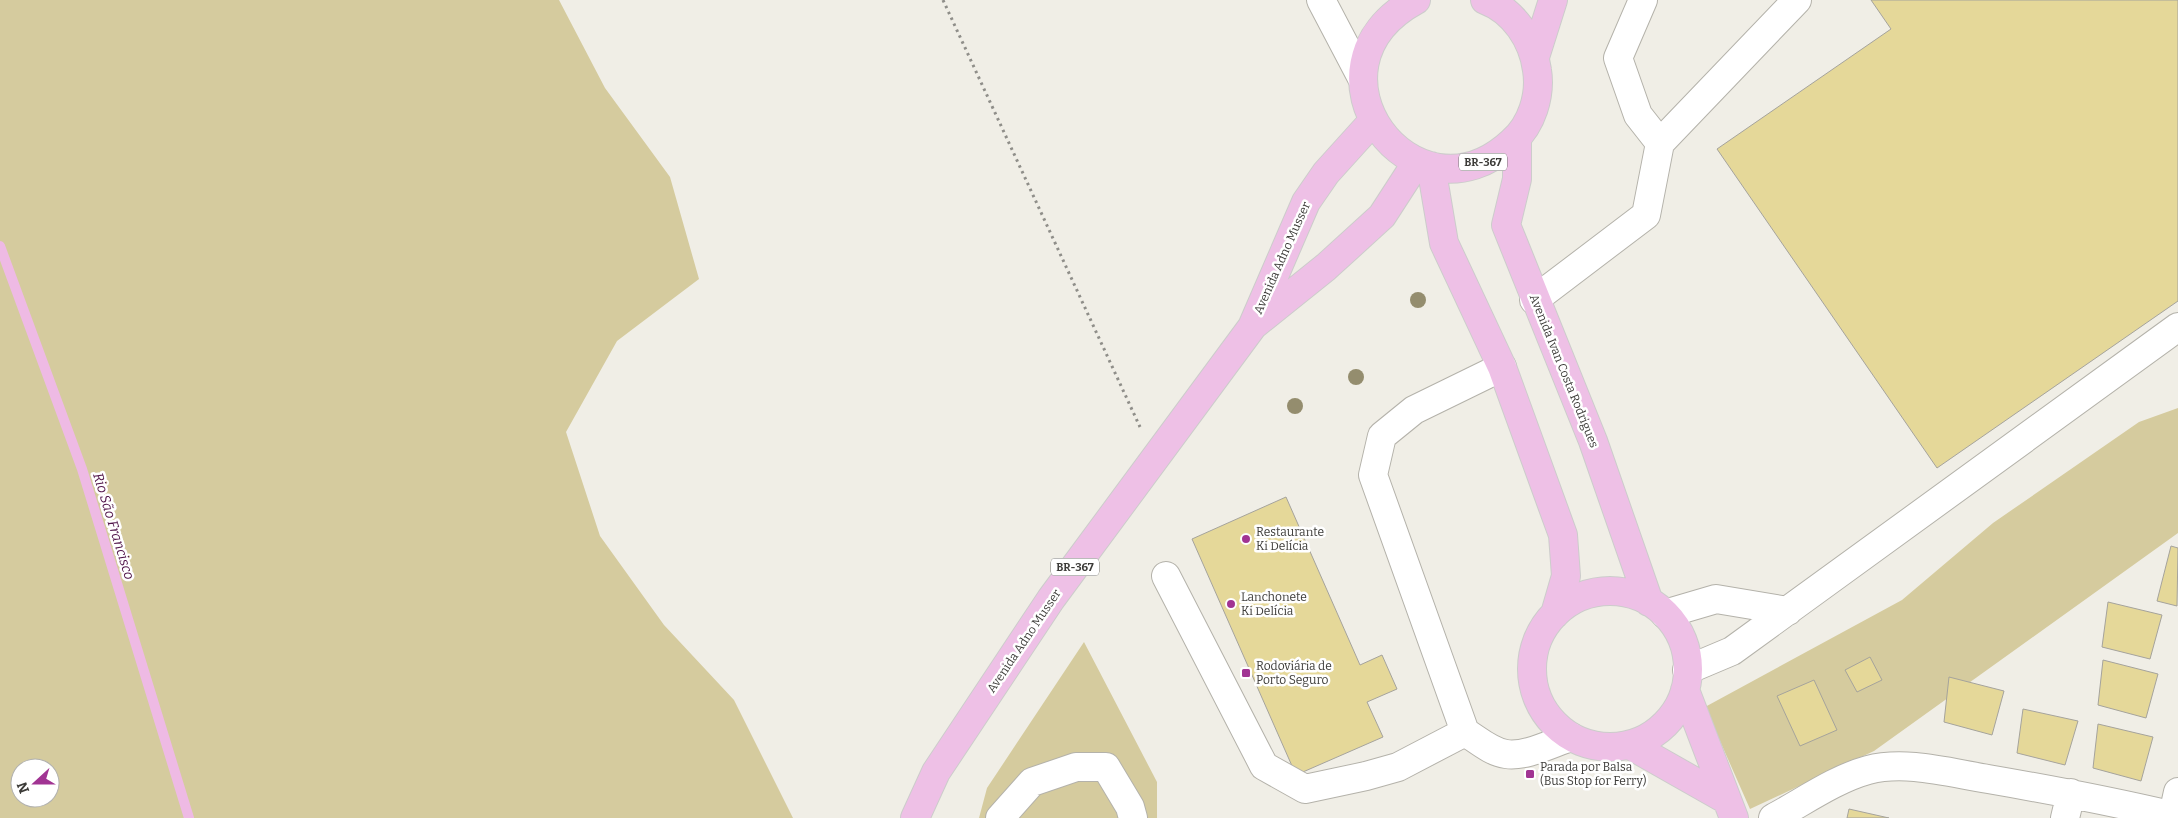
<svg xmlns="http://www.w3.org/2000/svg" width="2178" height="818" viewBox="0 0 2178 818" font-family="Bitter,serif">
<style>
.green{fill:#d5cb9e;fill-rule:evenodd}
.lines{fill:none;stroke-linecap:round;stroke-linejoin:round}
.stream{stroke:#eebae4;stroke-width:10}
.building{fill:#e5d899;stroke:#a5a39c}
.minor-casing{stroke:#b4b2aa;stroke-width:30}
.major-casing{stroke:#cccccb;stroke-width:30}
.path{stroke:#8f8e89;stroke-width:3;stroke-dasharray:2.5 4;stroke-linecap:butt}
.minor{stroke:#fff;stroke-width:28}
.major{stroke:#eec0e6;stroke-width:28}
.tree{fill:#948d6e}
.poi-dot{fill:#a13493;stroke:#fff;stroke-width:2}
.labels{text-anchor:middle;stroke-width:5;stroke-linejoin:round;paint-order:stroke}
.shield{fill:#fff;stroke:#767674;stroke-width:1}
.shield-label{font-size:11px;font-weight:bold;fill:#3c3b38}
.street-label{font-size:12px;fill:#3c3b38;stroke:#fff}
.poi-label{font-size:12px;fill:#3c3b38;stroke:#fff;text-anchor:start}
.water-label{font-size:14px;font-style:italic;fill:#51154a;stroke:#fff}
</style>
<rect width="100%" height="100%" fill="#f0eee6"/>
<path class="green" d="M0 0H559L605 88 670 177 699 279 617 341 566 432 600 536 664 625 734 700 793 818H0ZM20 768H50V798H20Z
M2178 408V533L1874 751 1750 809 1705 707 1902 600 1993 523 2139 422Z
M1084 642 1157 782V818H979L987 788Z"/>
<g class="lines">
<path class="stream" d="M0 246 82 469 189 818"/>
</g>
<path class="building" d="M1871 0H2178V301L1937 468 1717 149 1891 29Z
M1286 497 1360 665 1382 655 1397 689 1367 702 1383 737 1296 775 1192 539Z
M2171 546 2178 548 2177 606 2157 601Z
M2108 602 2162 615 2150 659 2102 647Z
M1870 657 1882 680 1857 692 1845 670Z
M2103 660 2158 674 2146 718 2098 705Z
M1949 677 2004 691 1992 735 1944 722Z
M1814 680 1837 730 1800 746 1777 696Z
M2023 709 2078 721 2065 765 2017 753Z
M2098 724 2153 737 2141 781 2093 768Z
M1849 809 1889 818H1847Z"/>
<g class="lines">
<defs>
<path id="minor" d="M1321 0 1363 80
M1643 0 1618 58 1638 115 1660 143
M1534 300 1646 215 1660 143 1797 0
M1502 367 1414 410 1382 436 1373 475 1465 732C1478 740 1491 752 1506 754 1526 757 1552 743 1571 737
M1166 576 1264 766 1305 789 1366 776 1398 767 1465 732
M1665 614 1716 599 1788 611
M1687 670 1732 651 2178 327
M2173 815 2178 792
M1000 818 1032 782 1076 767H1106L1130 807 1133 818
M1773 818C1803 802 1835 779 1868 770 1906 760 1950 773 1988 779 2052 790 2115 802 2178 817
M2065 818 2071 793"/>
<path id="major" d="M1416 0C1291 68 1414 233 1512 142 1532 125 1541 95 1537 70 1533 40 1514 11 1485 0
M1535 57 1553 0
M1517 138V179L1506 225 1593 441 1649 602
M1431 166 1444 243 1502 367 1563 535 1566 576 1555 614
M1255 324 1326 267 1382 216 1417 162
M1532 669a78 78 0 1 1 156 0a78 78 0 1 1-156 0Z
M1685 690 1734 818
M1630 745 1727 800
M915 818 936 772 1051 599 1252 327 1306 202 1326 173 1373 121"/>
</defs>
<use href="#minor" class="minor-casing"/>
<use href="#major" class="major-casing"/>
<path class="path" d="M943 0 1140 427"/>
<use href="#minor" class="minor"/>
<use href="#major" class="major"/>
</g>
<g class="tree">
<circle cx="1418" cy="300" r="8"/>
<circle cx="1356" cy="377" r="8"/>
<circle cx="1295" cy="406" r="8"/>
</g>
<g class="poi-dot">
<circle cx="1246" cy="539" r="5"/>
<circle cx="1231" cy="604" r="5"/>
<rect x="1241" y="668" width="10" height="10" rx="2.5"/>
<rect x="1525" y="769" width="10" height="10" rx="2.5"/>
</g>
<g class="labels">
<g class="shield">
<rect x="1459" y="153.5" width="48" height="17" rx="4"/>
<rect x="1051" y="558.5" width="48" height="17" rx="4"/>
</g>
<g class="shield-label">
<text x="1483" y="166">BR-367</text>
<text x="1075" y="571">BR-367</text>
</g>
<g class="street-label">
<text transform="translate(1282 258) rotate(-66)" y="4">Avenida Adno Musser</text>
<text transform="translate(1564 371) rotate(68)" y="4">Avenida Ivan Costa Rodrigues</text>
<text transform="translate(1024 641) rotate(-56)" y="4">Avenida Adno Musser</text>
</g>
<g class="poi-label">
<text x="1256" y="536">Restaurante<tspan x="1256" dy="14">Ki Delícia</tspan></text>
<text x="1241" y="601">Lanchonete<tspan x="1241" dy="14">Ki Delícia</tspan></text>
<text x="1256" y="670">Rodoviária de<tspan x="1256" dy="14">Porto Seguro</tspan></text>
<text x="1540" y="771">Parada por Balsa<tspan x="1540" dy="14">(Bus Stop for Ferry)</tspan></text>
</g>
<g class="water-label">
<text transform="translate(114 526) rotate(73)" y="5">Rio São Francisco</text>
</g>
</g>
<g transform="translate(35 783) rotate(249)"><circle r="24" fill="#ffffff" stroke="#b1b1af"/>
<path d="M0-4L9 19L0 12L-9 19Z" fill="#a13493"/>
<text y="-8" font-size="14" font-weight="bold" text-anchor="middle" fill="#3c3b38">N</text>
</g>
</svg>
